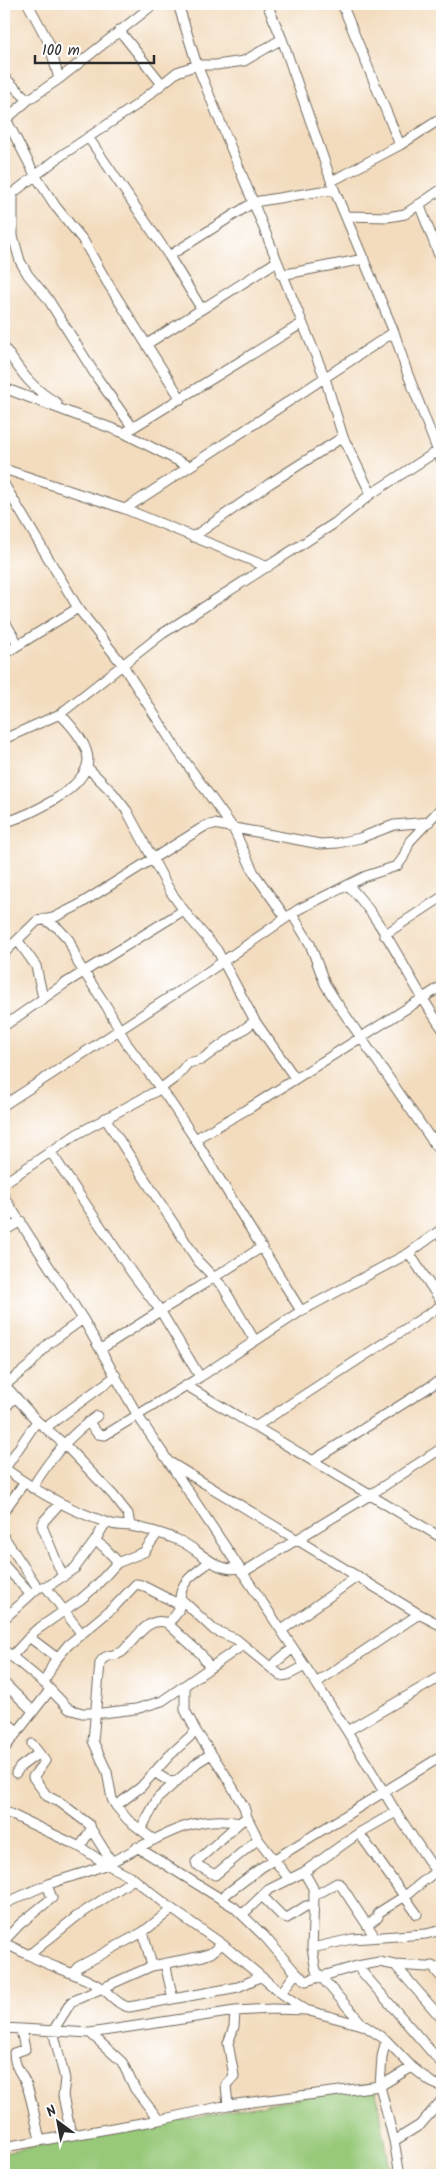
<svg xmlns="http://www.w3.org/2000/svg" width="446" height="2179" viewBox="0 0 446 2179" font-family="Kalam,sans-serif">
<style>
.green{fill:#97c979;stroke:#617a52}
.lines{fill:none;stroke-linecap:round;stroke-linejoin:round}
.minor-casing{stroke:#71695e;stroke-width:11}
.minor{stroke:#fff;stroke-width:9}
</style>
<rect width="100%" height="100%" fill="#fff"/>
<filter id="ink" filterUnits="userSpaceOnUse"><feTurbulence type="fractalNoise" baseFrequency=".02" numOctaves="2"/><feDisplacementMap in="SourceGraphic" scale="10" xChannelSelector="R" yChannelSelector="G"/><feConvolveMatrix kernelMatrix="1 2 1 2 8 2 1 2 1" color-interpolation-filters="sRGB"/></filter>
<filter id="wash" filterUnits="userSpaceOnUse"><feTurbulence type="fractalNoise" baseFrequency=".0096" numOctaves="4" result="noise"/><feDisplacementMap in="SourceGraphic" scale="20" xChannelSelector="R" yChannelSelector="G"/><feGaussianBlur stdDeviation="1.12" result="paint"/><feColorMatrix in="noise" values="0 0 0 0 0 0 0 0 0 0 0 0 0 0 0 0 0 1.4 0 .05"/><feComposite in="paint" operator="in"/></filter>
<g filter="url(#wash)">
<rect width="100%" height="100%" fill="#f3dcbe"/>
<path class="green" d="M375 2084 391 2175H4V2152Z"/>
</g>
<g filter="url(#ink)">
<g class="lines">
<defs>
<path id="minor" d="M28 4 49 43 59 79
M178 4 197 65 325 378 343 437 371 494
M267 4 282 39 334 189 394 332 407 372 442 462
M342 4 400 145
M119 30 162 84
M4 77 28 100
M6 119 35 175 56 207 83 240 107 282 181 399
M4 121 28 100 59 79 154 4
M88 137 169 256 201 308
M332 181 400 145 442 118
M13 193V236L20 261 28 275 48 299 98 379 133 428
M4 200 62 155 135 106 177 72 197 65H216L244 61 282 39
M419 204 442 263
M346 216 388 217 405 214 442 189
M169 256 254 202 334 189
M281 275 364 259
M147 344 276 262
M4 347C21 372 31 388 57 403
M4 388 124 433 188 466
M124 433 301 324
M4 469 125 509 268 567
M4 484 78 608 122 664 179 753 233 828 254 873 286 918
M125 509 394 332
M193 537 269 484 343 437
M4 620 18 644
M4 654 78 608
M4 739 60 714 162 634 335 523 371 494 442 448
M87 767 113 793 127 811 170 891 188 916 217 950 255 1021 295 1078
M4 823C28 815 86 790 88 760 88 744 71 725 60 714
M348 885C388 926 409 982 442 1028
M292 914 310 944 325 984 335 1000 442 1155
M43 919 58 928 69 940 78 963 107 1007 127 1044 167 1097 195 1139
M384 935 442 897
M18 941 36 966 43 998
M4 953 37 921 53 918 77 906 205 826 214 824 320 844 338 843 360 838 394 825 429 822
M4 1026 64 984 184 910
M4 1105 199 978 299 909 366 876 397 866 403 858 410 841 442 807
M105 1118 198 1261 223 1287 255 1341
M432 1139 442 1133
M50 1151 132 1273 160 1310 200 1377
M4 1183 77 1134 160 1089 176 1077 188 1063 201 1060 255 1021
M4 1197 83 1319 138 1416 305 1666 347 1731 396 1812 442 1881
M4 1231 21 1221
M409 1253 442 1303
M301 1311 195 1139 251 1107 442 986
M101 1349C154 1314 208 1282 262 1247
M4 1384 37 1421 64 1444 113 1495 128 1514 130 1526
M5 1385 30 1365 48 1344 83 1319
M187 1386 370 1495 242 1573
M4 1410 15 1396
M88 1422 98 1434 105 1435 200 1377 301 1311 409 1253 442 1229
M255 1427 442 1305
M45 1428 116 1376
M442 1448 370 1495 442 1538
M314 1460 442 1379
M171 1463 419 1614 442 1626
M4 1468C37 1492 72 1512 112 1524 118 1526 125 1525 131 1526 146 1529 164 1534 178 1540 198 1548 217 1574 239 1568
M4 1470 37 1421
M32 1488C50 1459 69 1435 97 1416
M59 1504 44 1521 42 1526 63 1577
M4 1511 24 1483
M4 1537 38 1588
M95 1541 104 1547 118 1562
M4 1565 30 1594
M46 1587 81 1633
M181 1599 214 1630 236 1639 281 1676 288 1675 305 1666
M4 1619 38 1588 50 1585 75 1568 95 1541 106 1522
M167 1623 201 1654 210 1668
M282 1630 358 1576
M29 1637 57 1658
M4 1650 44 1683 69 1709 82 1713H102L136 1709 162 1701 243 1645
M11 1657 35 1631 81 1599 96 1586 117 1563 144 1552 157 1534
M270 1667 293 1648
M4 1683 33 1711
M44 1683 54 1662 68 1645 114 1607 136 1584 141 1585 180 1605
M316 1683 419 1614
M185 1686V1710L196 1731 223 1771 244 1807 247 1817
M4 1720 17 1731
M347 1731 442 1676
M32 1744 45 1761 33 1777 47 1796 61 1803 90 1825 91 1829 80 1847
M4 1749 50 1690
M154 1772 170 1782 177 1781
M16 1773 20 1767 39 1753
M116 1806 141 1787 169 1756 196 1731
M4 1811 80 1847 106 1864 134 1879 172 1909 222 1944 281 1993 306 2010 365 2026 386 2040 412 2067 431 2082 442 2087
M239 1823 196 1862 197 1865 215 1875 258 1839
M91 1829 111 1861
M141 1829 158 1798 198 1762 211 1754
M359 1833 417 1914
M154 1840 128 1820 116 1806 112 1799 107 1772 93 1741 100 1663C105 1652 115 1658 123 1651 135 1640 148 1615 167 1623 187 1609 175 1599 184 1585 189 1575 202 1569 210 1561
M137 1847 234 1907 265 1937 296 1973 306 1981 357 1966 379 1962 395 1965 442 1968
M304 1872 313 1888 314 1896 312 1948 316 1971 364 2026
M134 1879 76 1917 29 1955C52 1968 78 1973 100 1987 110 1993 117 2005 129 2007L238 1987 260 1977
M262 1896 281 1915 287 1918 306 1906 314 1905
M314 1896 337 1883 340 1884 375 1937
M221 1898 262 1867 442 1756
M4 1904C19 1897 34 1890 49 1884 68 1877 89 1872 107 1864 149 1844 191 1812 239 1823L247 1817 258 1839 289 1879
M242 1915 268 1890 304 1872 359 1833 396 1812
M367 1925 378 1917V1913L405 1896 435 1872
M143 1932 152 1966
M4 1941 20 1924 52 1898 47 1885
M4 1943 29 1955
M312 1948 352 1939 426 1934 442 1930
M165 1963 173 1999
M395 1965 442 2019
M357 1966 442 2064
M432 1966 442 1978
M73 1973 78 1967 143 1932 172 1909
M281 1993 296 1973
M4 2028 90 2033 235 2011 272 2009 306 2010
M21 2030 25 2049 14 2053C15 2071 23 2073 28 2089 33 2105 36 2123 40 2140
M90 2033 122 2062 135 2089 159 2120
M386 2040 382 2057 380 2086 394 2141 400 2175
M228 2105 226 2085 234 2076 228 2043 234 2027 235 2011
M71 2134 63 2096 65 2079 53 2031 71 2002 152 1966 203 1956 211 1953 222 1944
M394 2141 420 2125 442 2100
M4 2147 159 2120 228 2105 380 2086 412 2067"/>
</defs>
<use href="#minor" class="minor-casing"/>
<use href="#minor" class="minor"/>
</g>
</g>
<rect width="446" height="2179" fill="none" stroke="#fff" stroke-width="20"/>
<g transform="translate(58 2122) rotate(328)" stroke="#ffffff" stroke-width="4" paint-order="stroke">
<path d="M0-4L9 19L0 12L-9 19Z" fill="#2b2b2b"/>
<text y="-8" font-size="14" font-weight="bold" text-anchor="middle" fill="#2b2b2b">N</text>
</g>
<path d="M35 55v8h119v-8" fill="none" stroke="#2b2b2b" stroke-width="2.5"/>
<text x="42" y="55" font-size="15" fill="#2b2b2b" stroke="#ffffff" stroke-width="4" paint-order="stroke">100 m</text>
</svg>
